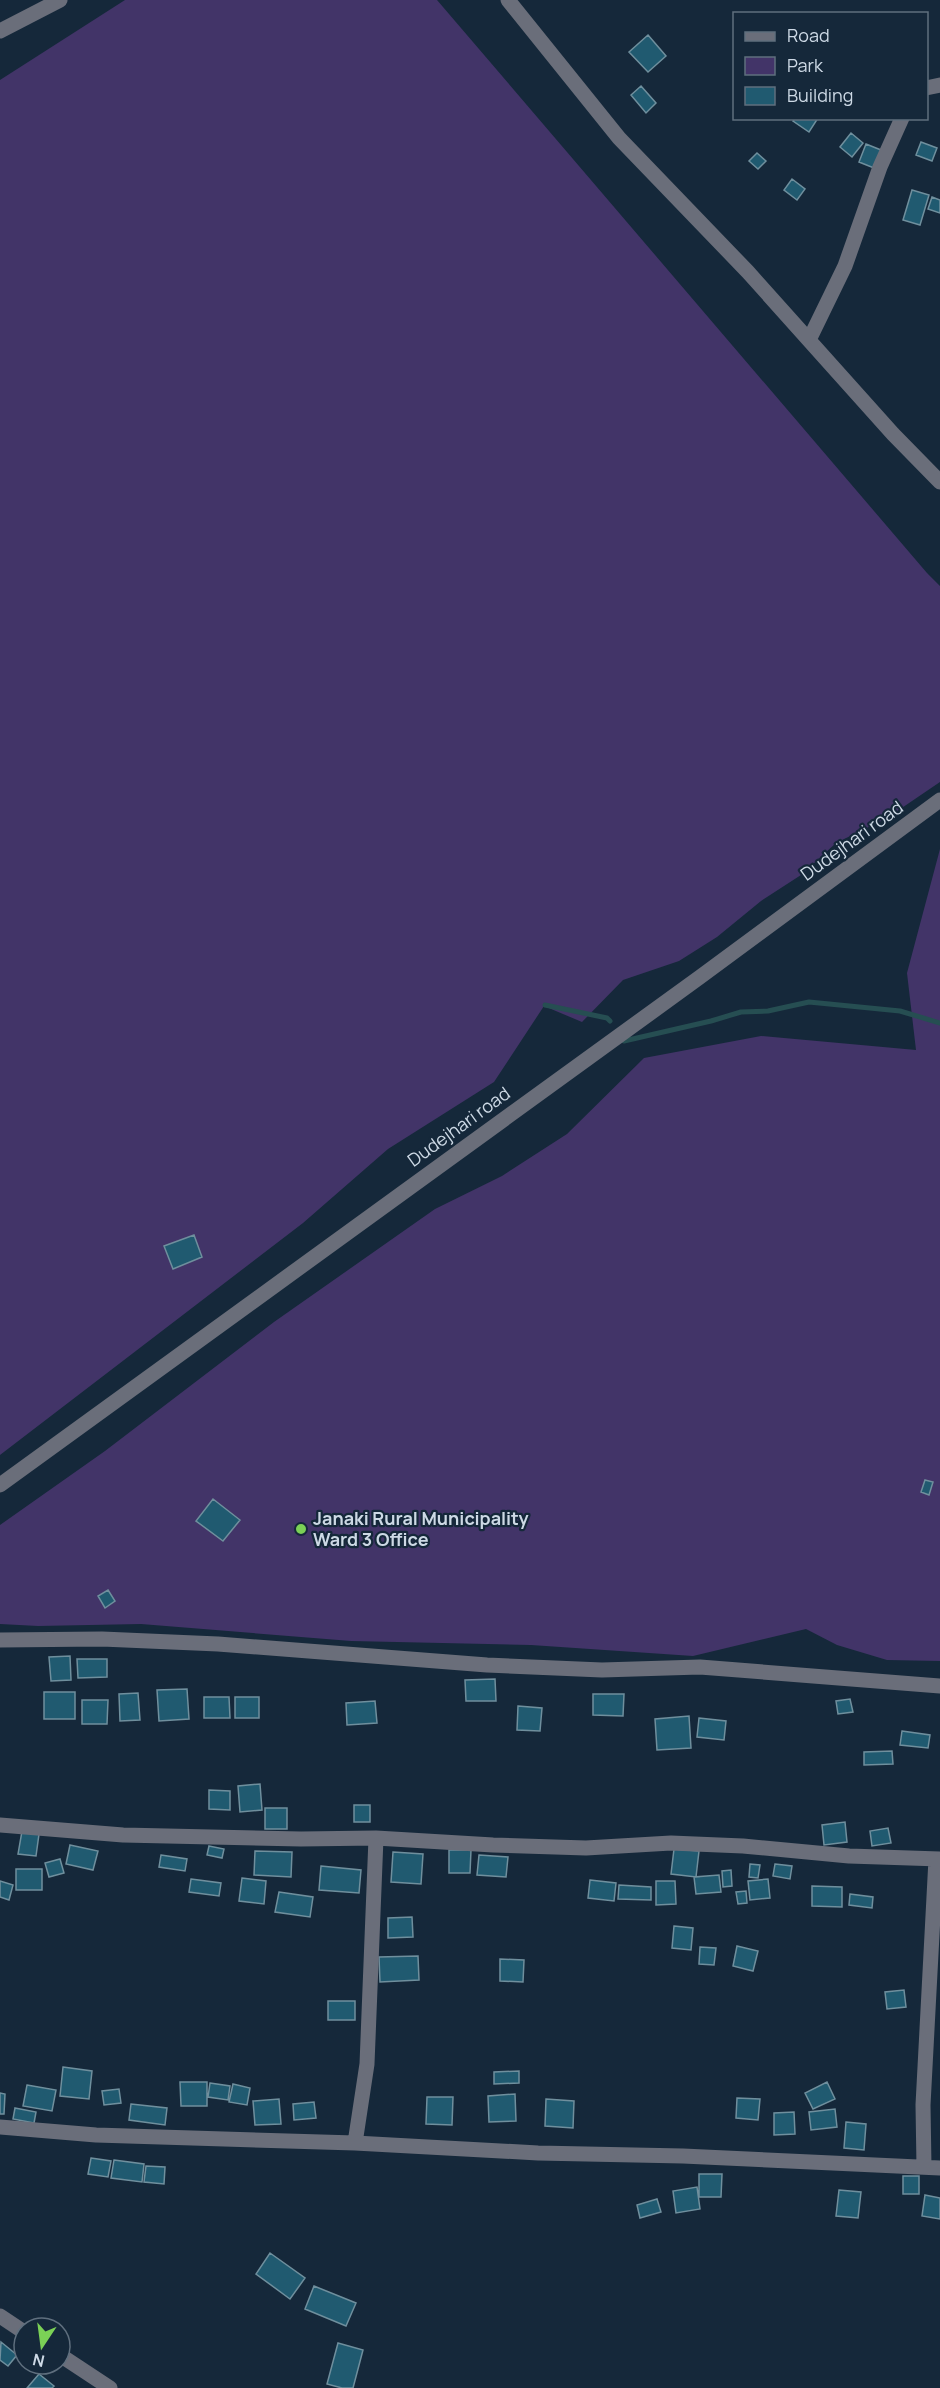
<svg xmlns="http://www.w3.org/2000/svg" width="940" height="2388" viewBox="0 0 940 2388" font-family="Manrope,sans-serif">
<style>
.green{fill:#423468}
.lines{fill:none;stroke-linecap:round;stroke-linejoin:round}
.stream{stroke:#264e52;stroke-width:5}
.building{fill:#205a70;stroke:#6f8f9d;stroke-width:1.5}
.minor{stroke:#6a6e7a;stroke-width:15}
.poi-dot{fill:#7bd156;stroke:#15283a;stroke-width:2}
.labels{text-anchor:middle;stroke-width:4.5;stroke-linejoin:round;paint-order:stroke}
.street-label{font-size:18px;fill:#cdd9e5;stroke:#15283a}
.poi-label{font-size:18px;font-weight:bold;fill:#cdd9e5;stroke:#15283a;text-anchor:start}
</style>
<rect width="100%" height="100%" fill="#15283a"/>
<path class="green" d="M125 0H437L927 573 940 586V782L887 818 836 843 801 875 761 901 717 937 679 961 623 980 582 1022 544 1006 494 1082 388 1149 303 1223 0 1455V80Z
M940 849V1661L887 1660 837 1645 806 1629 693 1656 531 1645 351 1641 141 1624 38 1626 0 1624V1525L105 1451 274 1322 435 1209 502 1176 567 1134 644 1058 761 1036 916 1050 907 973Z"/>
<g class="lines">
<path class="stream" d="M545 1005 607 1018 610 1021
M624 1041 711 1021 741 1012 768 1011 809 1002 900 1011 940 1023"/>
</g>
<path class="building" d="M648 35 666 56 648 72 629 52Z
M641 86 656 103 646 113 631 95Z
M795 118H818L809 132 793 121Z
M851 133 863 143 852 157 840 147Z
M921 142 937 148 932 161 916 155Z
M866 144 881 150 874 168 859 162Z
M757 153 766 161 758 169 749 161Z
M792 179 805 189 797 200 784 190Z
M912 190 929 195 920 225 903 220Z
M932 197 940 200V213L928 209Z
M194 1235 202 1257 173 1269 164 1246Z
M925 1480 933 1482 929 1495 921 1492Z
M213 1499 240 1520 223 1541 196 1521Z
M108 1590 115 1601 105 1608 98 1596Z
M70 1656 71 1680 51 1681 49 1657Z
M77 1659H107V1677L78 1678Z
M495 1679 496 1701H466L465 1680Z
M187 1689 189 1719 159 1721 157 1690Z
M44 1692H75V1719H44Z
M138 1693 140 1720 120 1721 119 1694Z
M593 1694H624L623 1716 593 1715Z
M204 1697H229L230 1718H204Z
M235 1697H259V1718H235Z
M850 1699 853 1712 838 1714 836 1701Z
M82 1700H108L107 1724H82Z
M375 1701 377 1723 347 1725 346 1703Z
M518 1706 542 1708 540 1731 517 1730Z
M689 1716 691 1748 657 1750 655 1719Z
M699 1718 726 1721 724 1740 697 1737Z
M902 1731 930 1735 928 1748 900 1745Z
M892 1751 893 1764 864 1765V1752Z
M260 1784 262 1810 240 1812 238 1786Z
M209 1790 230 1791V1810L209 1809Z
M354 1805H370V1822H354Z
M265 1808H287V1829H265Z
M845 1822 847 1842 824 1845 822 1825Z
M888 1828 891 1843 872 1846 870 1831Z
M22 1831 39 1834 36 1856 18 1854Z
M70 1845 98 1851 93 1870 66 1864Z
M209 1846 224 1849 222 1858 207 1855Z
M674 1849 699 1851 696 1877 671 1874Z
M449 1850H471L470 1873H449Z
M255 1851 292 1852 291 1877 254 1875Z
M393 1852 423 1854 421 1884 391 1882Z
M161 1855 187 1859 185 1871 159 1867Z
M479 1855 508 1857 506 1877 477 1875Z
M60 1859 64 1873 49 1877 45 1863Z
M750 1864 760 1865 758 1878 749 1877Z
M775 1864 792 1866 790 1879 773 1876Z
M321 1866 361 1870 359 1893 319 1890Z
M16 1869H42V1890H16Z
M731 1870 732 1886 723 1887 722 1871Z
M719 1875 721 1892 696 1894 694 1877Z
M242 1878 266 1881 264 1904 239 1901Z
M191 1879 221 1883 219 1896 189 1892Z
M768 1879 770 1898 750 1900 748 1881Z
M590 1880 616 1883 614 1901 588 1898Z
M0 1881 13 1885 9 1900 0 1897Z
M656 1881H675L676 1904 656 1905Z
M619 1885 651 1887V1900L618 1899Z
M812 1886 842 1887V1907L812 1906Z
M746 1891 747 1903 738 1904 736 1892Z
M279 1892 313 1897 310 1917 275 1912Z
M850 1894 873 1897 872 1908 849 1905Z
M412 1917 413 1937 388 1938V1918Z
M674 1926 693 1928 691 1950 672 1948Z
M737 1946 758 1951 753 1971 733 1966Z
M700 1947 716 1948 714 1965 699 1964Z
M418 1956 419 1980 380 1982 379 1957Z
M500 1959 524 1960 523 1982 500 1981Z
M904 1990 906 2007 887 2009 885 1992Z
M328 2001H355V2020H328Z
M63 2067 92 2071 89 2099 60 2096Z
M519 2071V2083L494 2084V2072Z
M180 2082H207V2106H181Z
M827 2082 835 2099 813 2109 805 2093Z
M210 2083 230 2086 228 2100 208 2097Z
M233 2084 250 2088 247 2105 229 2102Z
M27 2085 56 2090 52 2111 23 2106Z
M119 2089 121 2103 104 2105 102 2091Z
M0 2093 5 2094 4 2114H0Z
M515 2094 516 2121 489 2122 488 2096Z
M427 2097H453L452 2125 426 2124Z
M737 2098 760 2099 758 2120 736 2118Z
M279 2099 281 2124 255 2125 253 2101Z
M546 2099 574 2101 573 2128 545 2126Z
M314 2102 316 2118 294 2120 293 2104Z
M131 2104 167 2108 165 2125 129 2120Z
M15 2108 36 2112 34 2123 13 2119Z
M835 2109 837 2127 811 2130 809 2112Z
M794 2112 795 2134 774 2135V2113Z
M846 2122 866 2124 864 2150 844 2148Z
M91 2158 111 2161 108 2177 88 2174Z
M114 2160 144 2164 142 2182 111 2178Z
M146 2166 165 2167 164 2184 144 2182Z
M699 2174H722L721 2197H699Z
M903 2176H919V2194H903Z
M697 2187 700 2209 676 2213 673 2191Z
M839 2190 861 2192 858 2218 836 2216Z
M925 2195 940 2198V2219L922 2216Z
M657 2199 661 2212 640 2218 637 2205Z
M270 2253 305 2278 290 2299 256 2274Z
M314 2286 356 2303 346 2326 305 2309Z
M1 2342 17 2355 8 2366 0 2360Z
M338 2343 363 2350 353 2388H342L327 2384Z
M39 2374 54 2386 52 2388H27Z"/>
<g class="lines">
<path class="minor" d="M508 0 619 138 748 272 893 434 940 482
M0 31 60 0
M926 88 940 85
M809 340 845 266 880 167 902 118
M0 1485 700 977 940 800
M0 1640 102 1639 218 1644 487 1665 602 1670 700 1667 940 1686
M0 1825 123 1835 301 1839 376 1838 493 1845 586 1848 671 1843 743 1846 849 1856 940 1859
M0 2127 96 2135 355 2143 538 2153 683 2156 940 2168
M355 2143 367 2064 376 1838
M924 2167 923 2105 936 1859
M0 2316 24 2332
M60 2355 110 2388"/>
</g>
<circle class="poi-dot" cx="301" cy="1529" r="6"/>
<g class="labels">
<g class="street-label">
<text transform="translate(852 841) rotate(-36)" y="6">Dudejhari road</text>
<text transform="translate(459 1127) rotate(-36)" y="6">Dudejhari road</text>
</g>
<g class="poi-label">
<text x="313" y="1525">Janaki Rural Municipality<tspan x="313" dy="21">Ward 3 Office</tspan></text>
</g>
</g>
<rect x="733" y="12" width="195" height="108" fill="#15283a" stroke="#5f6f7e" stroke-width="1.5"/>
<rect x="745" y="32" width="30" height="9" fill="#6a6e7a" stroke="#5f6f7e" stroke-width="1.5"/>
<text x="787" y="42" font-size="18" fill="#cdd9e5">Road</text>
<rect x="745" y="57" width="30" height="18" fill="#423468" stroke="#5f6f7e" stroke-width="1.5"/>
<text x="787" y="72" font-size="18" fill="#cdd9e5">Park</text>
<rect x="745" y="87" width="30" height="18" fill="#205a70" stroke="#5f6f7e" stroke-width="1.5"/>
<text x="787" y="102" font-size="18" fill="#cdd9e5">Building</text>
<g transform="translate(42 2346) rotate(193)"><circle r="28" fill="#15283a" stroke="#5f6f7e" stroke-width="1.5"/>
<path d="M0-4.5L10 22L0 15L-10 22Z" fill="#7bd156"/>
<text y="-9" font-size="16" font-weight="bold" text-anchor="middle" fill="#cdd9e5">N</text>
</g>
</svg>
